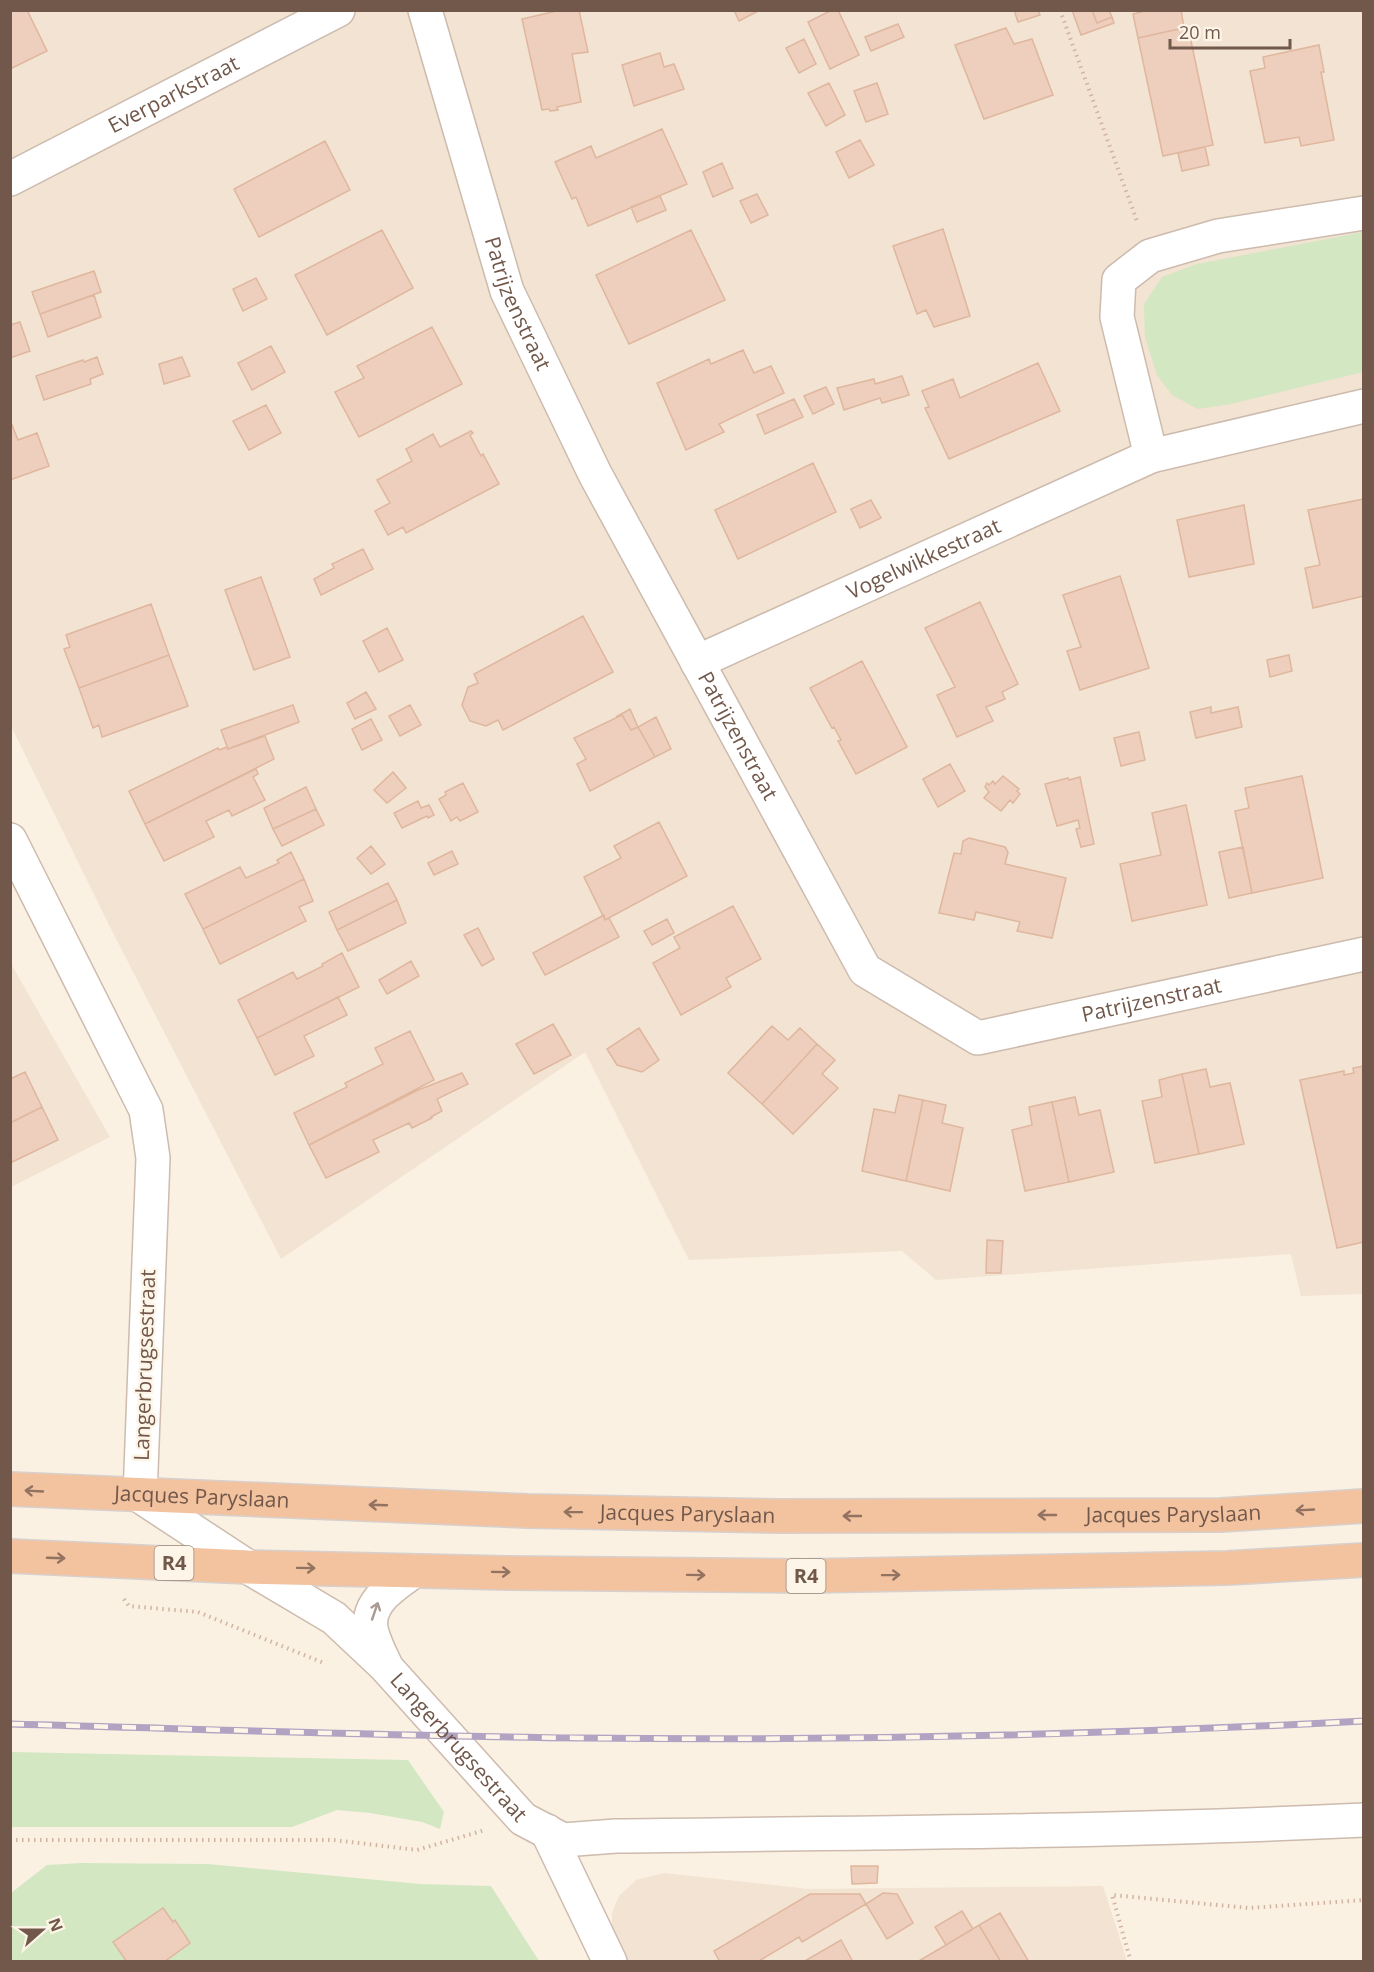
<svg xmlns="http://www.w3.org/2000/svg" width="1374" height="1972" viewBox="0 0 1374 1972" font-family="'Open Sans',sans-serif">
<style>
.residential{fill:#f2e3d2}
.green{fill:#d3e7c3}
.building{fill:#eecfbd;stroke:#dfb69e;stroke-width:1.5}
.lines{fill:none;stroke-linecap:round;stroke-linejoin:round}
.minor-casing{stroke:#cdbbae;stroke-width:36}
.trunk-casing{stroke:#d7d0cd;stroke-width:36}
.path{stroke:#d2b3a0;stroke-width:4;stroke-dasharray:1.5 4.5;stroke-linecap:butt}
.minor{stroke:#fff;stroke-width:33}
.trunk{stroke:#f3c29f;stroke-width:33}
.rail-casing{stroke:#b3a3c3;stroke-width:7}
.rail{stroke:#fef5e9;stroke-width:4.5;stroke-dasharray:14;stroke-linecap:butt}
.oneway{stroke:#927260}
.oneway2{stroke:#aa9b93}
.labels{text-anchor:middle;stroke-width:5;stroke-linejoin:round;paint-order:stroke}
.shield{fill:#fef5e9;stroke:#9b877a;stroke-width:1.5}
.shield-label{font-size:20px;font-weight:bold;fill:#71584b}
.street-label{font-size:21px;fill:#71584b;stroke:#fef5e9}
</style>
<rect width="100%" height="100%" fill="#faf1e3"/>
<path class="residential" d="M11 11H1363V1294L1301 1296 1291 1254 936 1280 902 1251 689 1260 585 1052 281 1259 111 929 11 726Z
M10 962 110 1137 11 1187H10Z
M664 1873 809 1889 1103 1886 1127 1961H628L612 1934V1913L619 1896 636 1880Z"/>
<path class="green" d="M1363 232V372L1231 404 1198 409 1172 395 1157 375 1145 337 1144 304 1162 277 1197 264Z
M11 1752 408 1760 444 1812 440 1829 422 1822 370 1813 337 1810 292 1827H11Z
M82 1863 208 1864 420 1884 491 1886 539 1961 11 1962V1893L47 1865Z"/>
<path class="building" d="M10 10H27L47 51 10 69Z
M561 10H579L588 52 572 54 581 102 557 107 558 110 550 111 549 109 542 110 522 19Z
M734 10H760L739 21Z
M832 10H838L859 55 830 69 808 22Z
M1014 10H1038L1040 15 1018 22Z
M1072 10H1092L1097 23 1112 17 1114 23 1081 35Z
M1092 10H1109L1112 17 1097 23Z
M1149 10H1181L1184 28 1138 38 1133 14Z
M898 24 904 37 871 51 865 37Z
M1188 27 1213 145 1163 156 1138 38Z
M1006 28 1014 44 1032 39 1053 95 984 119 955 45Z
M804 39 816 64 799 73 786 48Z
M1319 45 1324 72H1321L1334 140 1301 146 1299 137 1265 143 1250 71 1265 68 1263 57Z
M660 53 664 67 674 64 684 89 634 106 622 65Z
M829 83 845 115 826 126 808 93Z
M877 83 888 114 866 122 854 91Z
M662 129 687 184 588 226 576 197 572 199 555 162 591 146 596 158Z
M860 140 874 165 849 178 836 152Z
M325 141 350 190 259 237 234 189Z
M1205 147 1209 165 1182 171 1178 153Z
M722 163 733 188 713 197 703 172Z
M757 194 768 215 751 223 740 201Z
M660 196 666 210 637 222 631 207Z
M943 229 970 316 934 327 926 310 917 314 893 246Z
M382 230 413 288 327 335 295 275Z
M691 230 725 300 629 344 596 275Z
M94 271 101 292 40 314 32 292Z
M256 278 267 299 243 311 233 289Z
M94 295 101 317 48 337 40 314Z
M20 322 30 351 10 358V325Z
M432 327 462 384 359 437 335 392 364 378 357 366Z
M271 346 285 372 252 390 238 363Z
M743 350 754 373 771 366 784 393 719 424 724 432 686 450 657 383 709 359 711 364Z
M97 357 103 374 90 379 91 384 44 400 36 376 83 360 84 362Z
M182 357 190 376 164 384 159 364Z
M1038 363 1060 411 949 459 925 408 929 407 922 391 953 379 960 398Z
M902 376 909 395 882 403 880 398 844 410 837 388 874 379 875 384Z
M826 387 834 404 813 414 804 396Z
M794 399 803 417 765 434 757 415Z
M266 405 281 433 249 450 233 421Z
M10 420 18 440 37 433 49 466 10 480Z
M471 431 473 433 470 435 481 456 483 454 499 484 406 533 403 527 388 535 375 511 390 503 377 480 412 461 406 449 433 434 440 447Z
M813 463 836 512 738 559 715 510Z
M1364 499V596L1313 608 1305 568 1320 565 1308 510Z
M1364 499V596L1313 608 1305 568 1320 565 1308 510Z
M871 500 881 518 860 528 851 509Z
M1244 505 1254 564 1189 577 1177 520Z
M363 549 373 569 321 595 314 579 334 568 332 564Z
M1120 576 1149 668 1080 690 1067 651 1081 647 1063 595Z
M261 577 290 657 254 670 225 590Z
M980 602 1018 684 1002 692 1005 699 986 707 993 721 957 737 937 695 955 687 925 628Z
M151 604 169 655 79 688 64 649 70 647 66 635Z
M583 616 613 672 503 730 498 720 486 726 470 721 462 705 468 687 478 683 474 674Z
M387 628 403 660 379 672 363 641Z
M169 655 188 706 102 737 99 725 93 728 79 688Z
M1289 655 1292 671 1270 677 1267 660Z
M862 661 907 747 856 774 838 741 841 740 834 727 832 728 810 688Z
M366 692 376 709 355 719 347 703Z
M293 705 299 722 228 749 221 730Z
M410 705 421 725 400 736 389 716Z
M1211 707V713L1238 707 1242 727 1196 738 1190 712Z
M630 709 638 727 631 730 622 715 616 717Z
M622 715 631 730 638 727 655 757 590 791 577 764 586 759 574 738Z
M656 717 671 749 655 757 638 727Z
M371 719 382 740 362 750 352 729Z
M1139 732 1145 760 1121 766 1114 738Z
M265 736 274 759 145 824 129 791 218 748 219 750 227 747 228 749Z
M950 764 965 791 938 807 923 779Z
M256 769 258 774 253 777 265 800 232 816 229 810 206 821 214 837 164 861 145 824Z
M393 772 406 788 387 803 374 790Z
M1003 776 1019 789 1017 791 1020 794 1013 803 1010 800 1001 811 984 798 989 792 985 787 987 783 989 785 993 781 995 784Z
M1302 776 1323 878 1252 893 1235 811 1249 808 1245 788Z
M1080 777 1094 844 1081 847 1076 829 1080 828 1078 820 1057 826 1045 784 1068 778 1069 780Z
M463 783 478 812 460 821 457 817 451 821 439 799 446 795 445 792Z
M306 787 316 809 273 829 264 808Z
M418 801 421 808 429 805 434 815 428 818 427 816 402 828 394 813Z
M1186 805 1207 905 1132 921 1120 864 1161 855 1152 813Z
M316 809 324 825 282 846 273 829Z
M659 822 687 876 605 920 584 877 621 858 614 846Z
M969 838 1005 847 1008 852 1005 864 1066 878 1052 938 1017 931 1020 922 976 912 974 920 939 913 954 853 961 854 963 841Z
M371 846 385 864 371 874 357 858Z
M1243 847 1252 893 1229 898 1219 852Z
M452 851 458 864 434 875 428 863Z
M291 852 304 879 203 929 185 894 240 867 246 878 279 863 277 860Z
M304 879 313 901 299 907 306 921 220 964 203 929Z
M388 883 397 900 337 930 329 912Z
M397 900 406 923 348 951 337 930Z
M733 906 761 959 726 978 731 987 681 1015 653 963 680 948 674 937Z
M604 915 605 920 609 918 619 937 545 975 533 953Z
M667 919 674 933 652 945 644 931Z
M478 928 494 959 482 966 464 935Z
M342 953 359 987 257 1038 238 1000 293 972 297 979 323 966 322 964Z
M411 961 419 976 387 994 379 980Z
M338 997 347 1015 304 1036 314 1056 275 1075 257 1038Z
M553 1024 571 1055 534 1074 516 1044Z
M772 1026 788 1040 800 1028 817 1044 762 1104 728 1073Z
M639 1028 659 1060 642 1072 617 1065 607 1049Z
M410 1031 434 1080 309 1145 294 1113 347 1087 345 1083 383 1064 375 1048Z
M817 1044 835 1060 822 1074 838 1088 793 1134 762 1104Z
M1364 1066V1242L1337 1248 1300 1080 1344 1071V1075L1354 1073 1353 1068Z
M1206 1069 1210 1087 1230 1083 1244 1144 1199 1154 1182 1074Z
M25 1072 42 1107 10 1123V1079Z
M462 1073 468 1084 437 1099 442 1111 431 1117 432 1118 412 1128 409 1123 373 1140 379 1152 326 1178 309 1145 418 1090Z
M1182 1074 1199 1154 1155 1163 1142 1101 1162 1097 1159 1080Z
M899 1095 923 1100 906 1181 862 1171 874 1109 895 1113Z
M1075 1097 1079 1115 1100 1110 1114 1172 1069 1182 1052 1102Z
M923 1100 946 1105 942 1123 963 1128 950 1191 906 1181Z
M1052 1102 1069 1182 1025 1191 1012 1130 1032 1125 1029 1107Z
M42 1107 58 1140 10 1163V1123Z
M987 1240 1003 1241 1001 1273H986Z
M851 1866H878L877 1883 852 1884Z
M883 1893 897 1894 913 1923 887 1939 866 1904Z
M810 1894H860L866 1904 802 1942 799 1937 757 1962H720L714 1951Z
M163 1908 173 1922 175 1920 190 1943 164 1962H127L113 1942Z
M962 1911 973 1929 946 1945 935 1927Z
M1000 1913 1029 1962H1001L979 1925Z
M979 1925 1001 1962H917L946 1945Z
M841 1940 853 1962H803Z"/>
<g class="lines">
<defs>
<g id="minor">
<path id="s1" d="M425 10 507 291 595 474 865 970 978 1038 1364 954"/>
<path id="s2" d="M10 179 338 10"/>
<path d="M1151 456 1117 317 1119 280 1150 256 1218 236 1364 213"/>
<path id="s3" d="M697 662 1151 456 1364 406"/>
<path id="s4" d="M10 840 146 1110 153 1158 140 1496 248 1567 334 1618 385 1666 523 1819 563 1840 616 1836C865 1833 1114 1832 1364 1820"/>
<path d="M385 1664C380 1654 375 1643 372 1633 363 1603 395 1585 414 1571"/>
<path d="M547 1831 610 1962"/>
</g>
<g id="trunk">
<path id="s5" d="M10 1489 528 1511 778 1516 1221 1515 1364 1506"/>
<path d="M10 1556 248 1567 509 1573 806 1576 1227 1568 1364 1560"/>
</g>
</defs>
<use href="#minor" class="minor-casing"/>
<use href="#trunk" class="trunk-casing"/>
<path class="path" d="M1060 10 1137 221
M124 1599 129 1606 198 1612 324 1663
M10 1840H334L417 1850 485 1830
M1131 1962 1112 1895 1249 1908 1364 1900"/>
<use href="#minor" class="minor"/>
<use href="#trunk" class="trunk"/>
<defs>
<path id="rail" d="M10 1724C201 1729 391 1736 582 1738 842 1741 1103 1735 1364 1721"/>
</defs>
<use href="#rail" class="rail-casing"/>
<use href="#rail" class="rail"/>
</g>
<defs><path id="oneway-shaft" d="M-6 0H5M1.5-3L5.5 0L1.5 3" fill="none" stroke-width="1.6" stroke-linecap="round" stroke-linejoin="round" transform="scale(1.5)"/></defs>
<g class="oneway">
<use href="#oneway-shaft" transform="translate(34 1491) rotate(-177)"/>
<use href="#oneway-shaft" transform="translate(378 1505) rotate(-178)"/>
<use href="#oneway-shaft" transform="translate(1305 1510) rotate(177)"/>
<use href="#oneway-shaft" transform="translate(573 1512) rotate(-179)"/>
<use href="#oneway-shaft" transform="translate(1047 1515) rotate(180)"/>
<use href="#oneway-shaft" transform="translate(852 1516) rotate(180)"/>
<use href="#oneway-shaft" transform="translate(56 1558) rotate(2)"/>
<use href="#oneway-shaft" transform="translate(306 1568) rotate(1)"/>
<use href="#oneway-shaft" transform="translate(501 1572) rotate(1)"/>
<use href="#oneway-shaft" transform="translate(696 1575) rotate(1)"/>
<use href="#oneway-shaft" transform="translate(891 1575) rotate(-1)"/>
</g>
<use class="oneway2" href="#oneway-shaft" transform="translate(375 1611) rotate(-71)"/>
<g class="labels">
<g class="shield">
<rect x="154.5" y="1546" width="39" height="34" rx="4.5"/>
<rect x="786.5" y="1559" width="39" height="34" rx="4.5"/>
</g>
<g class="shield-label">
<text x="174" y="1570">R4</text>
<text x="806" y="1583">R4</text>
</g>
<g class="street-label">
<text dy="7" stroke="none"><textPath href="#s2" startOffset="184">Everparkstraat</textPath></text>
<text dy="7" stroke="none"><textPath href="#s1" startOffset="308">Patrijzenstraat</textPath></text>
<text dy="7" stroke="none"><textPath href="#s3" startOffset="249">Vogelwikkestraat</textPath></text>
<text dy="7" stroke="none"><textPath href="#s1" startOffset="794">Patrijzenstraat</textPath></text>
<text dy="7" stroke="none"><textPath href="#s1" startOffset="1370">Patrijzenstraat</textPath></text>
<text transform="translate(145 1365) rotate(-88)" y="7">Langerbrugsestraat</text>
<text dy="7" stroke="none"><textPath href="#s5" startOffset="192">Jacques Paryslaan</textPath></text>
<text dy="7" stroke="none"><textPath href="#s5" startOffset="1164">Jacques Paryslaan</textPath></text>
<text dy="7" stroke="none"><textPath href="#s5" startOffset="678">Jacques Paryslaan</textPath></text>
<text dy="7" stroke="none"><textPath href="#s4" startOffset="1098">Langerbrugsestraat</textPath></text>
</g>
</g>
<rect width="1374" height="1972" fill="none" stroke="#71584b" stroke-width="24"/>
<g transform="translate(42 1930) rotate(69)" stroke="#fef5e9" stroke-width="4.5" paint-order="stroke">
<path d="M0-4.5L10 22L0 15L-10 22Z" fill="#71584b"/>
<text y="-9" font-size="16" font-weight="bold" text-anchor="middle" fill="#71584b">N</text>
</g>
<path d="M1170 39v9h120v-9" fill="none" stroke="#71584b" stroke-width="3"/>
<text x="1179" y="39" font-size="18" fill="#71584b" stroke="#fef5e9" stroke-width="4.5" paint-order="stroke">20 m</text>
</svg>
